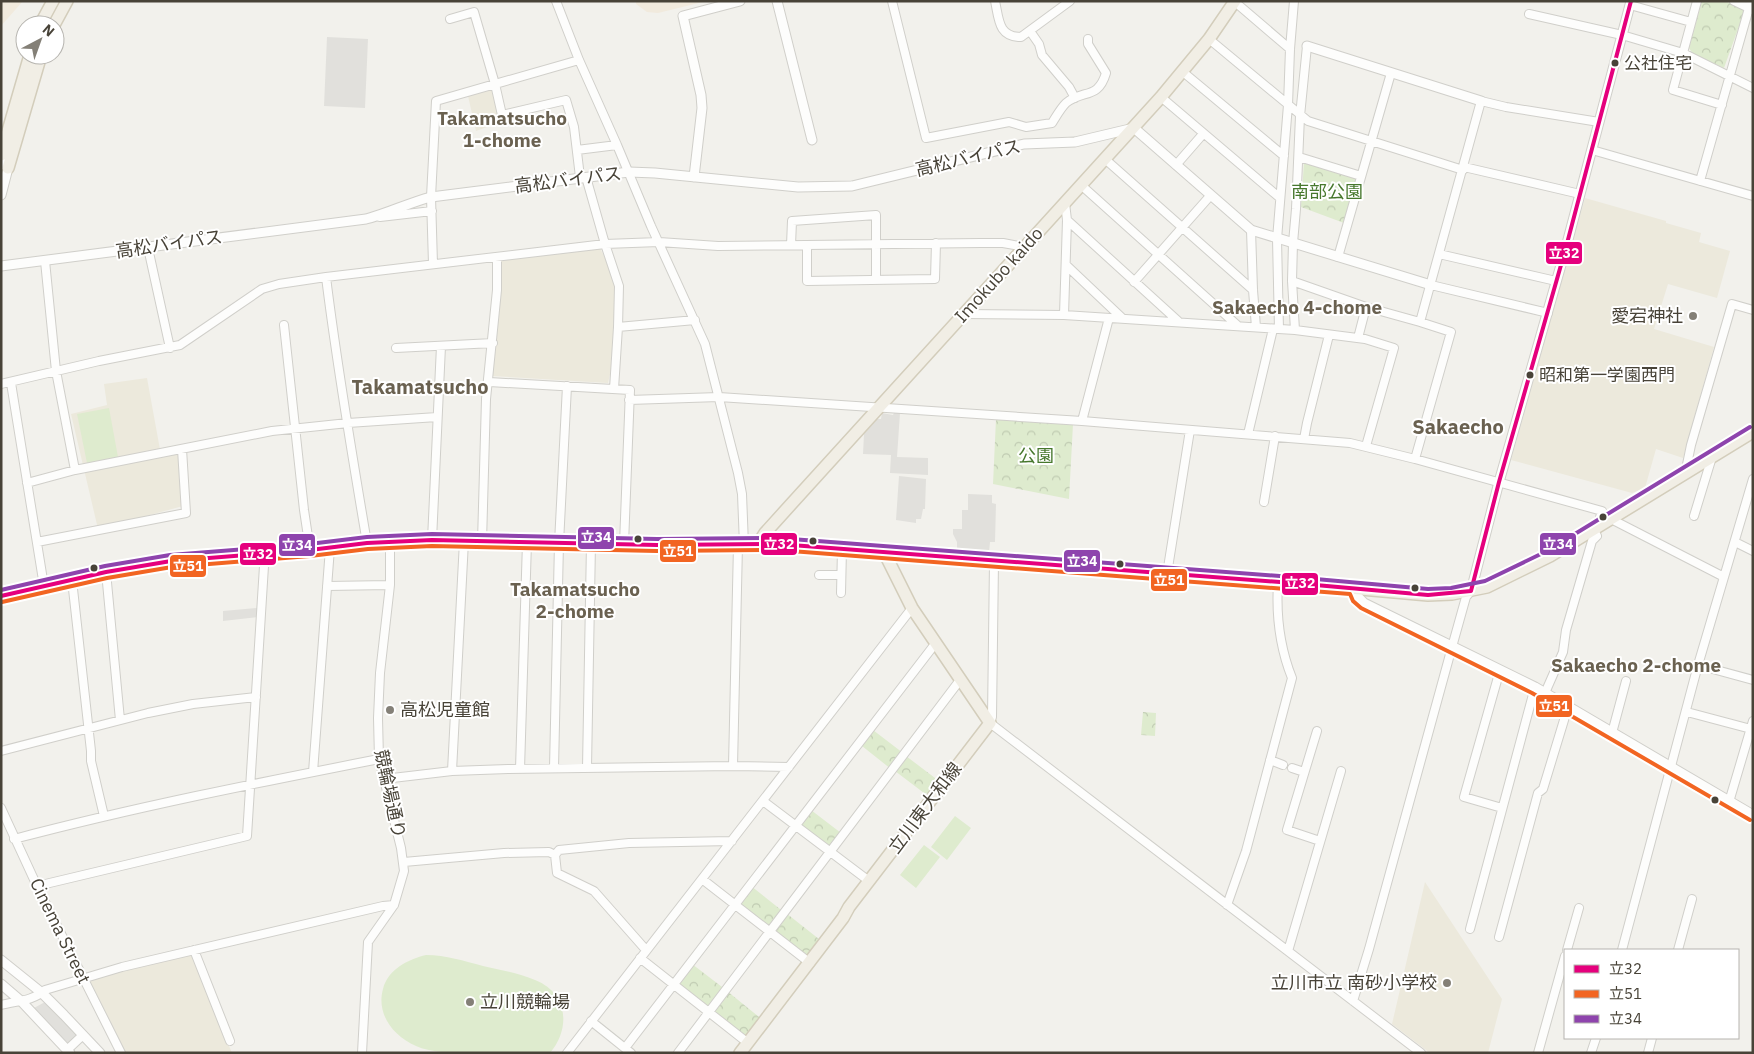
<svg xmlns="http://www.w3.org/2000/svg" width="1754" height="1054" viewBox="0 0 1754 1054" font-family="'IBM Plex Sans','Noto Sans JP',sans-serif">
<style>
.commercial{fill:#f1eadd}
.education{fill:#ece9dc}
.grass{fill:#deebce}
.forest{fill:url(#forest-crowns)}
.parking{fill:#e1e0dc}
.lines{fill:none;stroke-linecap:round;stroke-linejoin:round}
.minor-casing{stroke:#d0cfca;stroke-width:10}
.tertiary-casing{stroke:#d0cfca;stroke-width:11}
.primary-casing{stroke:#d3cdbb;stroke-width:14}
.minor{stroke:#fdfdfc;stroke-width:8}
.tertiary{stroke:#fdfdfc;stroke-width:9}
.primary{stroke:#f1eee5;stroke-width:11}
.bus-1-casing{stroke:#fff;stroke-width:8}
.bus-2-casing{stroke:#fff;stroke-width:8}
.bus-3-casing{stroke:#fff;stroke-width:8}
.bus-1{stroke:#e5007d;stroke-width:4}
.bus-2{stroke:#f26522;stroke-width:4}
.bus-3{stroke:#8e44ad;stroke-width:4}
.bus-dot{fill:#484338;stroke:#fff;stroke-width:2}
.poi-dot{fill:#848077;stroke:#fff;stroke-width:2}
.labels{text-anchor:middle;stroke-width:4;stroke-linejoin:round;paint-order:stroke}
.bus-label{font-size:17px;fill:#484338;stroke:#fff;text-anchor:start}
.street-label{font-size:18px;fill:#484338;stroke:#fff}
.park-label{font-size:18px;fill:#47782d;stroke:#fff}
.poi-label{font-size:18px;fill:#484338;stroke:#fff;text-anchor:end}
.neighbourhood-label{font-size:19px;font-weight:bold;fill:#6a6150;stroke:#fff}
.quarter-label{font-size:20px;font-weight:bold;fill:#6a6150;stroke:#fff}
.line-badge{stroke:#fff;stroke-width:2}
.badge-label{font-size:14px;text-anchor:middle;font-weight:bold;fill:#fff}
</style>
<defs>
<pattern id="forest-crowns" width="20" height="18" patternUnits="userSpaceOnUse" patternTransform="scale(1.25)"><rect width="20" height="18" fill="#deebce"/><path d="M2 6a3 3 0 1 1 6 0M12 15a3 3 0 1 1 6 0" fill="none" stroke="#c0cbb2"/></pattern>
</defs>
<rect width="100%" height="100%" fill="#f2f1ec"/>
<path class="commercial" d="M1 1H23L1 26Z
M636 1H707L658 13 647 12 636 4Z"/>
<path class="education" d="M492 90 501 122 476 131 468 96Z
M1585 198 1666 221V223L1701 233 1699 242 1730 251 1717 298 1668 284 1654 329 1714 347 1683 458 1656 449 1645 488 1632 493 1511 460Z
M599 246 616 281 611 370 608 383 492 376 500 301 499 261Z
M147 378 161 455 179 452 183 506 98 529 71 414 107 405 104 384Z
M1425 882 1502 999 1488 1053H1430L1392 1024Z
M191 955 232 1053H125L88 979Z"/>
<path class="grass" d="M109 408 118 457 87 463 77 414Z
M955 816 971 828 947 860 931 847Z
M924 845 940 857 916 888 900 875Z
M426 955C446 955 464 961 483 966 500 970 519 973 535 980 568 993 571 1028 550 1053 527 1053 504 1053 481 1053 461 1053 434 1054 416 1046 393 1036 376 1014 383 989 388 969 409 959 426 955Z"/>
<path class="forest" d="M1702 1H1725L1742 8 1744 12 1724 68 1693 54 1689 48Z
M1304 162 1357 177 1344 223 1301 207Z
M996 419 1073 424 1069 499 993 484Z
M1143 712 1156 713 1155 736 1141 735Z
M873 730 903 753 891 769 862 746Z
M906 756 939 781 930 794 924 793 895 771Z
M811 810 841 833 829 849 799 826Z
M751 886 785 913 771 931 737 905Z
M786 913 824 943 810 962 772 932Z
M692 964 726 990 710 1011 676 985Z
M727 991 764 1021 748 1041 711 1012Z"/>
<path class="parking" d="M327 37 368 39 365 108 324 106Z
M882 413 893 415 894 413H900L897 457 928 458V475L890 473 891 455 863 454 864 434 877 419H881Z
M899 476 926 479 925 509H923L921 519H916V523L896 520Z
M968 494 992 495V503L996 504 995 542H990L989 552 957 550V542L953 534V529H962V510H968Z
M257 608 258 617 223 621V611Z
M45 1002 79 1037 69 1044 34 1008Z"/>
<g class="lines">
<defs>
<path id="minor" d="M556 1 579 60 617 145 651 226 705 344 738 473 742 494 744 545
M892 1 926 138 1009 122 1026 127 1052 123C1056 117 1060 109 1066 103 1083 89 1098 100 1106 73L1088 44V39
M995 1C999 19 998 37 1021 37L1070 1
M1697 1 1673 90 1722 105
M1734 1 1753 10
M1235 2 1290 49
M1630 5 1691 22
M1529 14 1622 35 1683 53 1753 88
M450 19 474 12 495 84 502 115 566 100 574 127 580 177
M1030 31 1039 44 1042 55 1069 87 1075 98
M1209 39 1308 121 1463 170
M1183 72 1284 156
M1161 97 1280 198
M577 150 617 145
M1592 150 1753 196
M1299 157 1361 176
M1105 159 1253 290
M1176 165 1203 134
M1464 167 1580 194
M586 177 605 244 619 286 618 327 614 389
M1700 181 1751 1
M1081 185 1237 325
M380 217 432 211
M1067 220 1178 321
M1251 230 1253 290 1256 327
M791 245 792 221 876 215V280
M807 245V281L935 279 936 243
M148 248 170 348
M1439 254 1556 281
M1338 257 1391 73
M45 261 56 371 75 470
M433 264 431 197 436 101 579 60
M1066 265 1122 318
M326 277C337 366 352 455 367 543
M1292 281 1366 307 1420 322 1481 101 1506 107 1599 122
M1134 282 1210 196
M1431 285 1548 313
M964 314 1064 315 1295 330 1365 339 1394 348 1366 446
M1064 315 1067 220 1065 203
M284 325 304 510 310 550
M618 327 695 320
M1279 329 1277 239 1288 105 1290 49 1294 1
M1295 330 1292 281 1293 243 1296 209 1300 116 1307 46
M1358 338 1366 307
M396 348 493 343
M489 382 630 390 624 544
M11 383 43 580 41 587
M1 384 99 361 180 345 262 289 279 284 326 277 605 244 659 242 718 246 981 243H1003L1025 247
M629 400 719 397 1082 421 1350 443 1415 459 1602 511 1597 527
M1082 421 1109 318
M1248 434 1273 329
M1304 439 1307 423 1329 335
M1415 459 1451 332 1420 322
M1685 474 1691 445 1732 304 1753 310
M27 483 75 470 272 431 348 423 437 417
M1264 502 1275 436
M1694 516 1712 457
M1611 519 1724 577
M432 540 441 346
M37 542 186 513 182 449
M482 542 486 399 497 290V257
M1735 542 1753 551
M994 562 992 717 990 723 1421 1053
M106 572 120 720
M1167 574 1190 430
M819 575H841
M72 580 91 751V761L104 816
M327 586 390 585
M841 593 842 549
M1698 665 1753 680
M1500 670 1464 797 1502 808
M1545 693 1563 652 1566 630 1592 541 1597 536 1594 530
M1687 712 1751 729
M1317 731 1287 830 1320 841
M1612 733 1626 681
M1 751 148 713 193 704 256 697
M1270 760 1283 765
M733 766 738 545
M554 768 559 543 567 386
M587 768 591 543
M1292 768 1304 772
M520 769 527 542
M452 771 464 541
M313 772 330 548
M384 779 452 771 508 769 733 766 789 767
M763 801 869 881
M1729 802 1753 721
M1 808 37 886 121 1053
M14 839C135 807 257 783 379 759
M404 862 504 853 549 852 555 855
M702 879 810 963
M37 886 247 836 264 566 263 554
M1227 905 1246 851 1292 678C1280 648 1276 615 1278 583
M1470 929 1535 687
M1499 937 1538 793 1543 789 1568 707
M194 950 230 1041
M646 950 594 891 557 873 555 855 559 850 629 843 732 841
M1567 950 1579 908
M1622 950 1698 665 1753 479
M1678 950 1692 899
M1288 951 1341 771
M640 958 748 1043
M1353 1001 1369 949 1452 647 1466 597 1471 591
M1 1005C16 1001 33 1001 45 990L122 967 383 906 394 905
M591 1021 631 1053
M625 1048 935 644
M67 1050 83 1035
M362 1053 368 942 394 905 404 871 401 848 379 759 378 718 380 673 390 585V542
M567 1053 912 608
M678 1053 960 680
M1538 1053 1565 956
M1591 1053 1596 1038
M1648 1053 1652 1038"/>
<path id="tertiary" d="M777 1 812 140
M1307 46 1481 101
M1 162 8 168 1 195
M694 177 702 108 701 95 683 16 740 1
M1 266 366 219C389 213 408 203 431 197L629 172 655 173 798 187 852 186 1024 144 1075 142 1134 128 1251 230 1431 285
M1354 588 1358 597 1364 603 1535 687 1753 815
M1471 591 1499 482 1565 251 1631 1
M1 960 42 993 64 1015 100 1053
M1 984 22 1002 70 1053"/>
<path id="primary" d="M40 25 53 1
M54 25 67 1
M1 155 30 55
M8 168 41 55
M758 544 765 533 784 512 1161 97 1209 39 1235 1
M1 596 106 572 171 561 310 550 367 543 432 540 657 545 778 544 1293 583 1428 595 1452 594 1487 587 1550 556 1753 432
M740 1053 843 918 849 907 990 723 912 608 884 552"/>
</defs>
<use href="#minor" class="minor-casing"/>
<use href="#tertiary" class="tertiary-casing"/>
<use href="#primary" class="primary-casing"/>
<use href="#minor" class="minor"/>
<use href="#tertiary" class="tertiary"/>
<use href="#primary" class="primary"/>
<defs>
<path id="bus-1" d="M1 596 106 572 171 561 310 550 367 543 432 540 657 545 778 544 1293 583 1428 595 1471 591 1499 482 1565 251 1631 1"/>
<path id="bus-2" d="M2 602 107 578 172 567 310 556 368 549 432 546 657 551 778 550 1350 594 1353 601 1361 608 1532 693 1750 820"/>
<path id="bus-3" d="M1 590 105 566 170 555 309 544 367 537 432 534 657 539 778 538 1293 577 1428 589 1451 588 1485 581 1547 551 1750 427"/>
</defs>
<use href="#bus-1" class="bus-1-casing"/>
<use href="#bus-2" class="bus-2-casing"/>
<use href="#bus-3" class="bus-3-casing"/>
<use href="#bus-1" class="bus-1"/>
<use href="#bus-2" class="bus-2"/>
<use href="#bus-3" class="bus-3"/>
</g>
<g class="bus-dot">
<circle cx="1615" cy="63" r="4.5"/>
<circle cx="1530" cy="375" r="4.5"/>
<circle cx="1603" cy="517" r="4.5"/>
<circle cx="638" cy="539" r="4.5"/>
<circle cx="813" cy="541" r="4.5"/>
<circle cx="1120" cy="564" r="4.5"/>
<circle cx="94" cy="568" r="4.5"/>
<circle cx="1415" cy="588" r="4.5"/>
<circle cx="1715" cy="800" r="4.5"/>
</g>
<g class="poi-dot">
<circle cx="1693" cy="316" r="5"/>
<circle cx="390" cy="710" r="5"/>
<circle cx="1447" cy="983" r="5"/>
<circle cx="470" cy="1002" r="5"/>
</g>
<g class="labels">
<g class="bus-label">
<text x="1624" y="69">公社住宅</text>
<text x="1539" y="381">昭和第一学園西門</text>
</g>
<g class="street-label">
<text transform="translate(968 158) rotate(-13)" y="6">高松バイパス</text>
<text transform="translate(568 180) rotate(-7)" y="6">高松バイパス</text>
<text transform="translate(169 244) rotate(-8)" y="6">高松バイパス</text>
<text transform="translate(999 275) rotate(-48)" y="6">Imokubo kaido</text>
<text transform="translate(390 794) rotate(78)" y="6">競輪場通り</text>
<text transform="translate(925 808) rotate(-53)" y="6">立川東大和線</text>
<text transform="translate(60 931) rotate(64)" y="6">Cinema Street</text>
</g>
<g class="park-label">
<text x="1327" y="198">南部公園</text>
<text x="1036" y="462">公園</text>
</g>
<g class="poi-label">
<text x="1683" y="322">愛宕神社</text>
<text x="400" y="716" text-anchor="start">高松児童館</text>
<text x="1437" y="989">立川市立 南砂小学校</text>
<text x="480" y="1008" text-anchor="start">立川競輪場</text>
</g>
<g class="neighbourhood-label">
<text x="502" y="125">Takamatsucho<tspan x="502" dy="22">1-chome</tspan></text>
<text x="1297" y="314">Sakaecho 4-chome</text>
<text x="575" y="596">Takamatsucho<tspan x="575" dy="22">2-chome</tspan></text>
<text x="1636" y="672">Sakaecho 2-chome</text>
</g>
<g class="quarter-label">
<text x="420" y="394">Takamatsucho</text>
<text x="1458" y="434">Sakaecho</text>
</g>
</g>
<g class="line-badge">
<rect x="1545" y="241" width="38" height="24" rx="5" fill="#e5007d"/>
<rect x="577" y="526" width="38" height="24" rx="5" fill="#8e44ad"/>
<rect x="760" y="532" width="38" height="24" rx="5" fill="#e5007d"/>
<rect x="1539" y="532" width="38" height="24" rx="5" fill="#8e44ad"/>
<rect x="278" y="533" width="38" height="24" rx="5" fill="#8e44ad"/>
<rect x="659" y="539" width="38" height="24" rx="5" fill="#f26522"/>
<rect x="239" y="542" width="38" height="24" rx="5" fill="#e5007d"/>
<rect x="1063" y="549" width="38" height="24" rx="5" fill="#8e44ad"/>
<rect x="169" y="554" width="38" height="24" rx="5" fill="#f26522"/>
<rect x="1150" y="568" width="38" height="24" rx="5" fill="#f26522"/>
<rect x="1281" y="572" width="38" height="24" rx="5" fill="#e5007d"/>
<rect x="1535" y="694" width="38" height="24" rx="5" fill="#f26522"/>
</g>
<g class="badge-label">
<text x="1564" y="258">立32</text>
<text x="596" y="542">立34</text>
<text x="779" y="549">立32</text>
<text x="1558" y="549">立34</text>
<text x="297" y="550">立34</text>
<text x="678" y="556">立51</text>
<text x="258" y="559">立32</text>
<text x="1082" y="566">立34</text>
<text x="188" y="571">立51</text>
<text x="1169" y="585">立51</text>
<text x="1300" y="588">立32</text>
<text x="1554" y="711">立51</text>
</g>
<rect width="1754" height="1054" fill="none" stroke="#484338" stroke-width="5"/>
<rect x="1564" y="949" width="175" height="90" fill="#ffffff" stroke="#b6b4af"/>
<rect x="1574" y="965" width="25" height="8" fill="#e5007d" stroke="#b6b4af"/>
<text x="1609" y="974" font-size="15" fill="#484338">立32</text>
<rect x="1574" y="990" width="25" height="8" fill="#f26522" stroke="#b6b4af"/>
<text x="1609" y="999" font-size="15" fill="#484338">立51</text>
<rect x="1574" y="1015" width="25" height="8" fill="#8e44ad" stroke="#b6b4af"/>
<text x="1609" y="1024" font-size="15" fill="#484338">立34</text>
<g transform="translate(40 40) rotate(41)"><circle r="24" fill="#ffffff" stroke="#b6b4af"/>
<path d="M0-4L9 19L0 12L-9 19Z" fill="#848077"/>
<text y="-8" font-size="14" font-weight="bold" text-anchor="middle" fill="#484338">N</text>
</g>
</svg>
